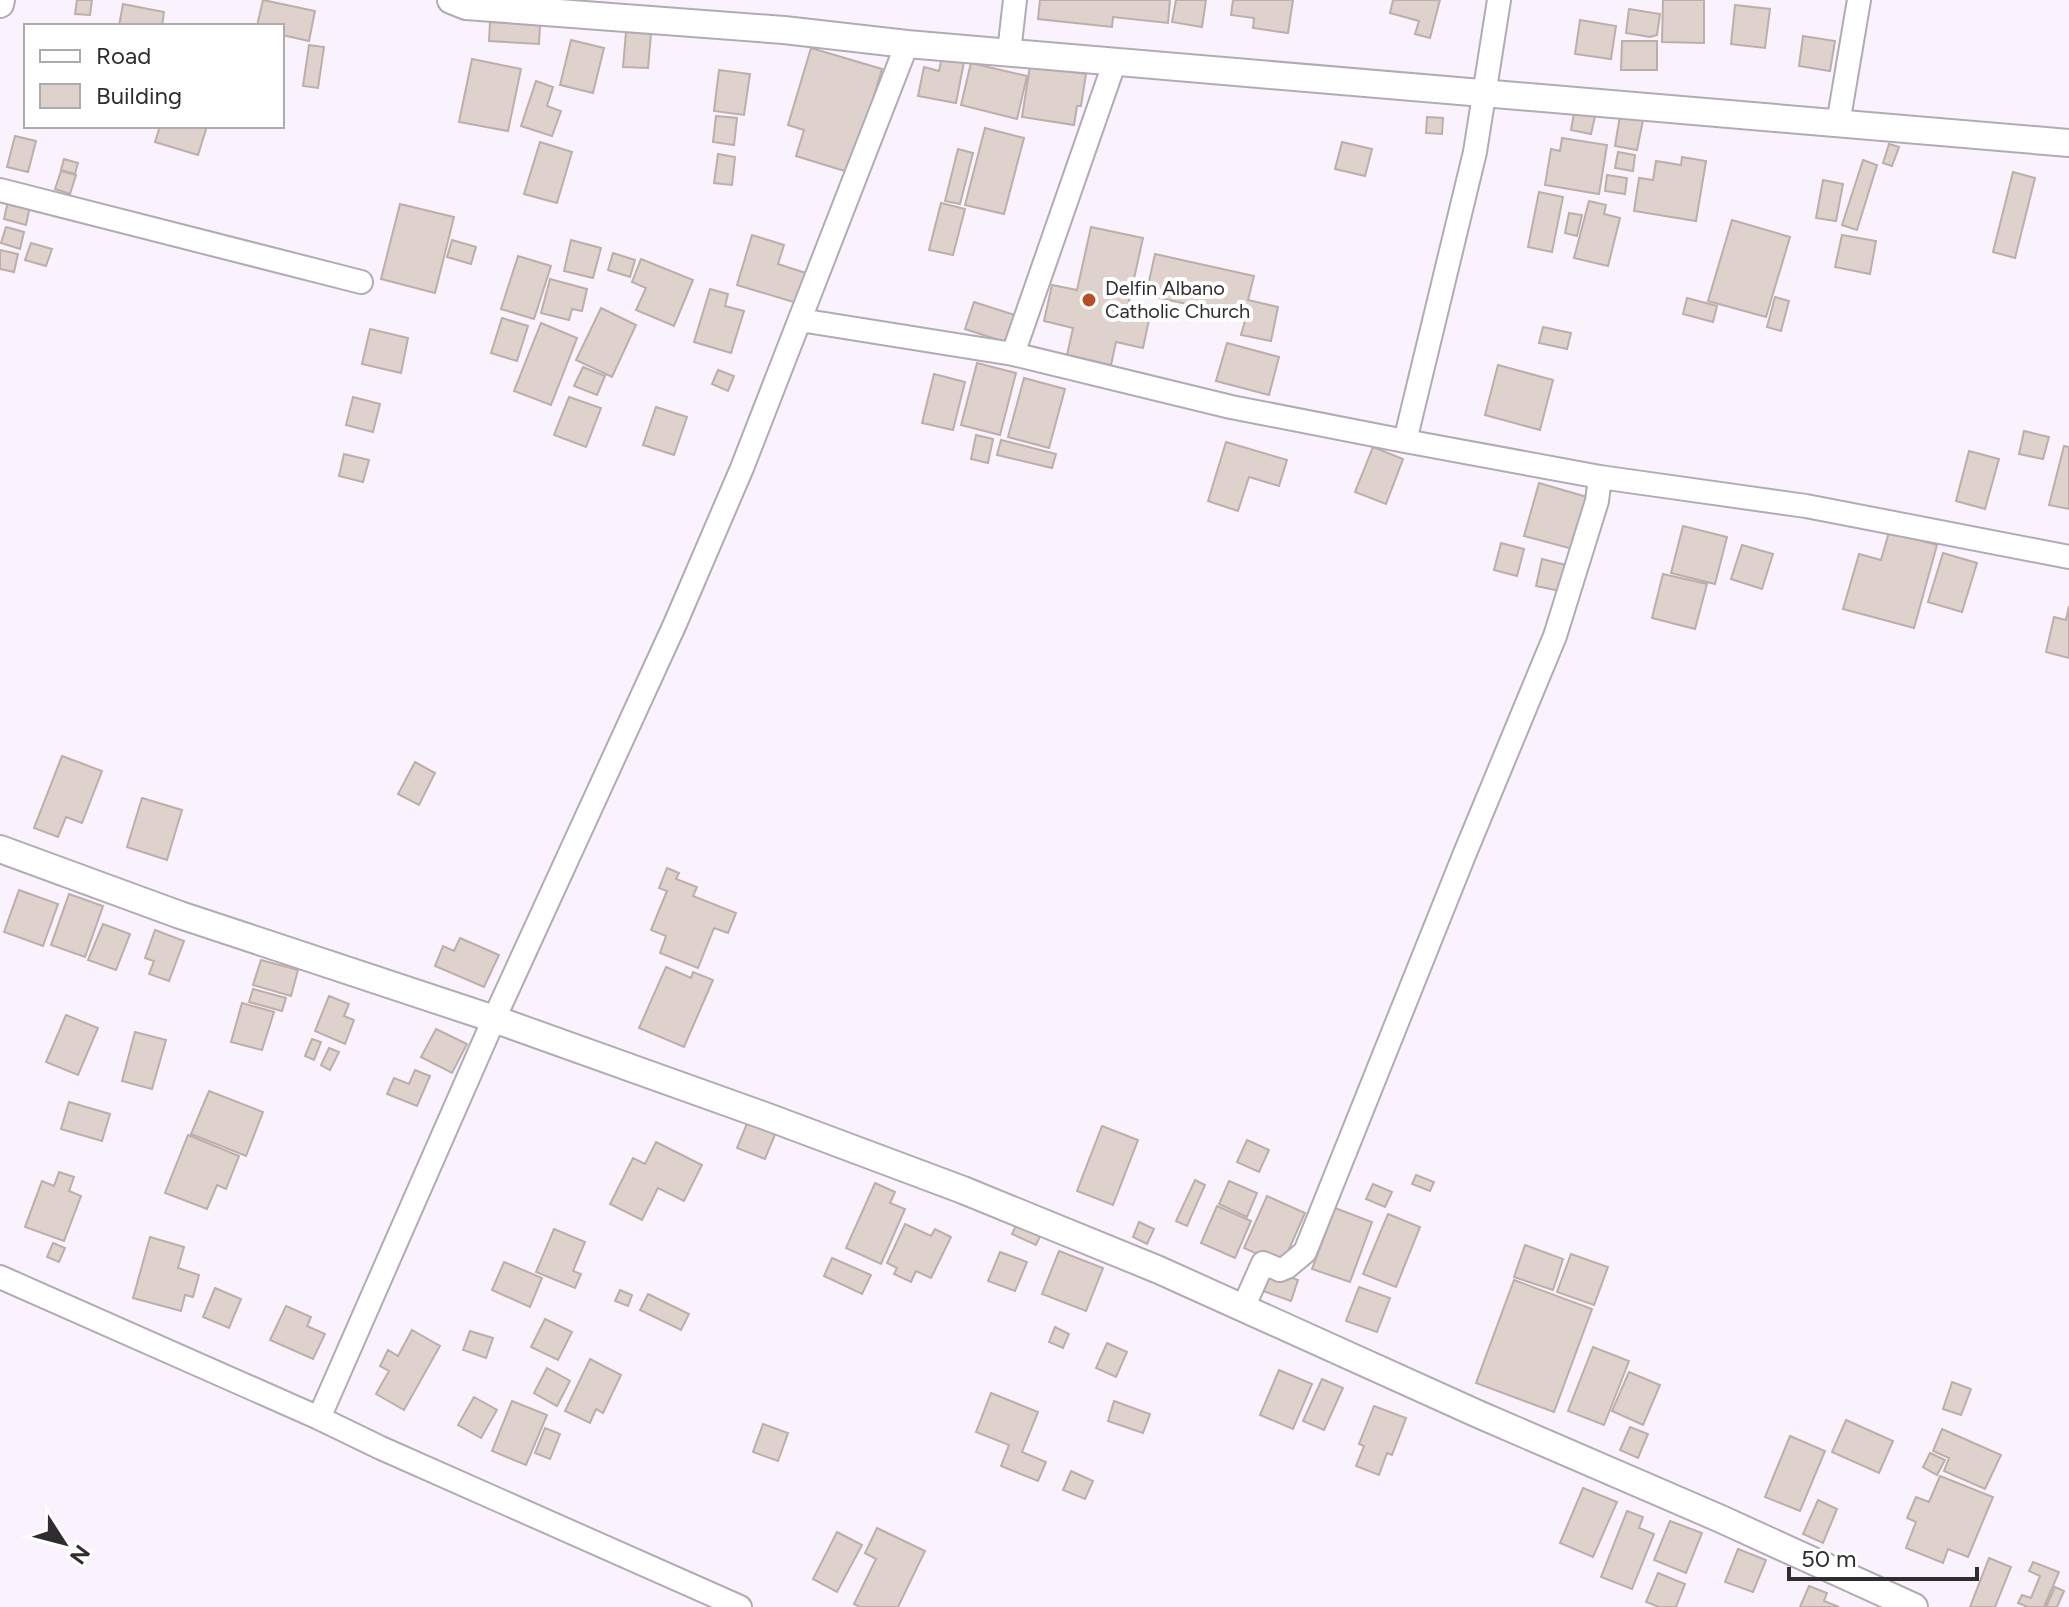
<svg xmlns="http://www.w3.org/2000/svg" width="2069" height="1607" viewBox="0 0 2069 1607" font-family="Figtree,sans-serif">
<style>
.building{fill:#dfd1cc;stroke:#bcafaa;stroke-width:2}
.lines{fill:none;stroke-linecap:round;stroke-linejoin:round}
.minor-casing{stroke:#b2abb5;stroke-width:26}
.tertiary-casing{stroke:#b2abb5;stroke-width:30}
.minor{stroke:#fff;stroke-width:22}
.tertiary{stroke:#fff;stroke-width:26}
.poi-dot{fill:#b64f28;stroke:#fff;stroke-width:3}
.labels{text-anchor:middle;stroke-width:8;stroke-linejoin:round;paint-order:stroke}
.poi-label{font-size:20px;fill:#302d31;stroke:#fff;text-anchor:start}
</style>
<rect width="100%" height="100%" fill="#faf2fd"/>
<path class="building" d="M77 0H92L90 15 75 14Z
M263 0 315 11 309 41 282 35V26H257Z
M1040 0H1170L1168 23 1113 17 1112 27 1038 19Z
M1176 0H1206L1202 27 1172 22Z
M1233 0H1293L1288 33 1253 28 1254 18 1231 15Z
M1393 0H1440L1430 38 1415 34 1419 21 1390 13Z
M1663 0H1704V43L1662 42Z
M123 4 164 12 162 26H119Z
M1735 5 1770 9 1765 48 1731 44Z
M1629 9 1660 14 1657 35 1650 37 1626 33Z
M1580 20 1616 26 1611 59 1575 54Z
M490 22 540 25 539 44 489 41Z
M626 32 651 34 648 68 623 67Z
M1803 36 1835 41 1830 71 1799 66Z
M571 40 604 48 593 93 560 85Z
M1622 41H1657V70H1621Z
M309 45 324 47 318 88 303 86Z
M811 48 882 69 851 173 796 156 804 130 788 125Z
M942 57 964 62 956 103 918 96 924 67 939 71Z
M472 59 521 69 508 131 459 122Z
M971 63 1027 76 1017 119 961 105Z
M1030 66 1086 74 1081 106H1077L1074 125 1022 117Z
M719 70 750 74 744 115 714 111Z
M536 81 553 87 547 106 561 111 552 136 521 126Z
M1575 108 1596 112 1591 134 1571 130Z
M716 116 737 118 734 145 713 142Z
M1620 116 1643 120 1637 150 1615 146Z
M1427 117 1443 118 1442 134 1426 133Z
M160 126H207L198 155 155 142Z
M985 128 1024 138 1004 214 965 205Z
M15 136 36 141 28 172 7 167Z
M1562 138 1607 145 1599 194 1545 185 1551 149 1560 151Z
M540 142 572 152 557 203 524 194Z
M1342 142 1372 149 1365 176 1335 169Z
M1889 144 1899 147 1892 166 1883 163Z
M958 149 973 153 960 204 945 201Z
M1618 152 1635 155 1633 171 1615 168Z
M718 154 735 157 732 185 714 183Z
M1682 157 1706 161 1696 221 1634 211 1639 178 1653 180 1656 161 1681 165Z
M64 159 78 163 75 174 61 170Z
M1863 160 1877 165 1857 230 1842 225Z
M61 171 76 175 70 194 55 189Z
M2013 172 2035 178 2015 258 1993 252Z
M1607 175 1627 178 1625 194 1605 191Z
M1823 180 1843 184 1836 221 1816 218Z
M1539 192 1563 197 1552 252 1528 247Z
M8 201 30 206 26 225 4 219Z
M1589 201 1606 205 1604 214 1620 218 1608 266 1574 258Z
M941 203 965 209 953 255 929 250Z
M400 204 454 217 435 293 381 279Z
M1569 213 1582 215 1577 236 1565 233Z
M1732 220 1790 237 1766 317 1708 301Z
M6 227 24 232 20 249 1 243Z
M1091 227 1143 238 1127 310 1150 315 1143 348 1116 342 1111 365 1067 355 1073 328 1044 321 1052 285 1077 290Z
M752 235 784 245 778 264 809 274 800 304 737 285Z
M1842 235 1876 241 1870 274 1835 267Z
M452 240 476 247 471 264 447 257Z
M571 240 601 248 593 278 564 271Z
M31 243 52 249 46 266 25 260Z
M0 250 18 254 14 272 0 269Z
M613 253 635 260 630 277 608 270Z
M1155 254 1254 276 1248 300 1278 307 1271 341 1241 335 1246 317 1146 295Z
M518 256 551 266 534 319 501 309Z
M641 259 693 280 674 326 636 310 646 288 632 282Z
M550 279 587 289 582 311 572 309 569 320 541 313Z
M710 289 728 294 725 306 744 311 731 353 694 342Z
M1775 297 1789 301 1781 331 1767 327Z
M1687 298 1717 306 1713 322 1683 314Z
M974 302 1018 316 1008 343 965 329Z
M601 308 636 325 612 377 576 360Z
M502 318 528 326 517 361 491 353Z
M541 323 577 338 551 405 514 391Z
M1543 327 1571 333 1567 349 1539 343Z
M370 329 408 338 401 373 362 364Z
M1227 343 1279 357 1269 395 1216 381Z
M977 363 1016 373 1000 435 961 425Z
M1498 365 1553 380 1540 430 1485 415Z
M583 367 605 376 597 395 574 386Z
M718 370 734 376 728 391 712 384Z
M934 374 965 382 953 430 922 423Z
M1024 378 1065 389 1049 448 1008 437Z
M353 397 380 404 373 432 346 425Z
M569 397 601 408 586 447 554 435Z
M656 407 687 417 674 455 643 445Z
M2024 431 2049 437 2043 459 2019 454Z
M976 435 993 439 988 463 971 459Z
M1001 440 1056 454 1052 468 997 455Z
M1226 442 1287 460 1279 486 1249 477 1238 511 1208 501Z
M2064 446 2069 447V509L2049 505Z
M1373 447 1403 459 1386 504 1355 492Z
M1969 451 1999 459 1985 509 1956 501Z
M344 454 369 460 363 482 339 476Z
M1539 483 1587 497 1573 549 1524 536Z
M1683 526 1727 537 1715 584 1671 573Z
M1889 532 1937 545 1914 628 1843 609 1859 554 1881 560Z
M1501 543 1524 549 1517 576 1494 570Z
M1742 545 1773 554 1762 589 1731 579Z
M1943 553 1977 563 1962 612 1928 602Z
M1542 559 1566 565 1560 591 1536 586Z
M1663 574 1707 584 1695 629 1652 618Z
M2069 606V658L2046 652 2054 617 2066 620Z
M62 756 102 771 82 823 66 817 58 837 34 828Z
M415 762 435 773 419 805 398 794Z
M142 798 182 810 167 860 127 847Z
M667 868 679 873 676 879 697 887 693 896 736 913 728 933 714 928 698 968 660 953 666 936 651 930 667 891 659 888Z
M19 890 58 904 43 946 4 932Z
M69 894 103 906 85 957 51 945Z
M103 924 130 934 116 970 88 960Z
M155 930 184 941 169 981 149 974 154 961 145 958Z
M460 938 499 955 484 987 435 966 443 946 454 951Z
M261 960 298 970 291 996 253 985Z
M666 967 691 978 693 972 713 980 684 1047 639 1028Z
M253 989 286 998 282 1011 249 1002Z
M329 996 349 1004 344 1016 354 1020 345 1044 315 1031Z
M242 1003 274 1012 262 1050 231 1042Z
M66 1015 98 1028 78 1075 46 1062Z
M436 1029 467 1044 452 1073 421 1057Z
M135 1032 166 1040 152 1089 122 1081Z
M312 1039 321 1042 314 1060 305 1056Z
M329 1048 339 1052 330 1070 321 1065Z
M415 1070 430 1076 417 1106 387 1094 394 1078 409 1084Z
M209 1091 263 1112 246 1156 191 1134Z
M69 1102 110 1114 102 1141 61 1129Z
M748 1121 776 1132 765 1159 737 1148Z
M1102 1126 1138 1140 1113 1205 1077 1191Z
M188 1135 239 1156 226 1189 217 1185 207 1209 165 1193Z
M1247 1140 1269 1150 1259 1172 1237 1162Z
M656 1142 702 1165 684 1201 658 1188 642 1220 610 1204 633 1158 645 1164Z
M59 1172 74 1177 69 1191 81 1196 64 1241 25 1227 42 1181 54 1186Z
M1416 1175 1434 1182 1430 1191 1412 1184Z
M1195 1180 1205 1185 1187 1226 1176 1221Z
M1229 1181 1257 1193 1247 1217 1219 1204Z
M875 1183 895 1192 890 1203 905 1209 881 1264 846 1248Z
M1373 1184 1392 1192 1385 1207 1366 1199Z
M1267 1196 1305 1213 1282 1265 1244 1248Z
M1217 1206 1251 1221 1235 1258 1201 1243Z
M1335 1208 1372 1222 1350 1282 1312 1269Z
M1388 1214 1420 1227 1396 1287 1363 1274Z
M1018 1221 1042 1232 1036 1245 1012 1234Z
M1139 1222 1154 1229 1147 1244 1133 1237Z
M905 1224 931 1236 935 1229 951 1237 931 1278 916 1271 911 1282 894 1274 897 1268 887 1263Z
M554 1229 585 1242 573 1271 581 1274 575 1288 536 1272Z
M150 1237 184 1247 178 1268 199 1275 193 1297 185 1295 181 1311 133 1298Z
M53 1243 65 1248 59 1262 47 1257Z
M1525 1245 1563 1259 1553 1290 1514 1277Z
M1059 1251 1103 1268 1086 1311 1042 1294Z
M1000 1252 1027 1262 1015 1291 988 1281Z
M1571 1254 1608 1267 1594 1305 1557 1292Z
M832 1258 871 1275 862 1294 824 1276Z
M504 1262 542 1278 530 1307 492 1290Z
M1270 1270 1298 1280 1291 1301 1263 1291Z
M1514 1280 1592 1309 1554 1412 1476 1383Z
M1359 1287 1390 1298 1377 1332 1346 1321Z
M215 1288 241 1299 229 1328 203 1317Z
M620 1290 632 1295 628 1306 615 1301Z
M648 1294 689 1314 681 1330 640 1310Z
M286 1306 311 1317 307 1326 325 1334 313 1359 270 1340Z
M545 1319 572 1332 558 1360 531 1347Z
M1055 1327 1069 1334 1063 1348 1049 1342Z
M412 1330 440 1346 404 1410 376 1394 389 1371 380 1366 388 1350 398 1356Z
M470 1331 493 1338 486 1358 463 1350Z
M1107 1343 1127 1352 1116 1377 1096 1368Z
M1593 1347 1629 1361 1604 1425 1568 1411Z
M590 1359 621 1375 603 1413 596 1409 590 1423 565 1411Z
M547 1368 570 1381 557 1406 534 1393Z
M1279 1370 1312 1384 1293 1429 1260 1415Z
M1629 1372 1660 1385 1643 1425 1612 1411Z
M1322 1379 1343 1388 1324 1430 1303 1421Z
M1952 1382 1971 1389 1961 1415 1943 1409Z
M991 1393 1038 1412 1022 1452 1046 1462 1038 1481 1001 1466 1009 1445 976 1432Z
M474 1397 497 1410 481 1438 458 1425Z
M512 1401 547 1415 526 1465 492 1451Z
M1114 1401 1150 1414 1143 1433 1108 1421Z
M1374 1406 1406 1418 1392 1455 1387 1453 1379 1475 1356 1466 1364 1446 1359 1444Z
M1846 1420 1893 1441 1879 1473 1832 1452Z
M763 1424 788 1433 778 1461 753 1452Z
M1630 1427 1648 1434 1638 1458 1620 1450Z
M545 1428 560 1434 550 1459 535 1453Z
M1942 1429 2001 1455 1985 1489 1944 1471 1949 1458 1933 1451Z
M1790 1436 1825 1451 1800 1511 1765 1497Z
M1930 1453 1945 1460 1937 1475 1923 1467Z
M1071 1471 1093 1481 1085 1499 1063 1490Z
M1940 1476 1993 1497 1968 1557 1948 1549 1943 1563 1906 1548 1916 1522 1907 1518 1916 1497 1929 1502Z
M1583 1488 1617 1502 1593 1557 1560 1543Z
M1818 1500 1837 1509 1823 1543 1803 1534Z
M1627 1511 1643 1517 1639 1528 1654 1534 1632 1589 1601 1577Z
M1670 1521 1702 1533 1686 1573 1654 1560Z
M877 1528 925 1551 898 1607H860L854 1604 876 1559 865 1553Z
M837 1532 862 1545 837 1592 813 1579Z
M1738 1549 1766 1560 1753 1592 1725 1582Z
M1989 1558 2011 1567 1995 1607H1970Z
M2033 1562 2059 1572 2044 1607H2028L2018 1603 2022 1595 2031 1598 2040 1576 2029 1571Z
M1658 1573 1685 1584 1676 1607H1659L1646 1602Z
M1809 1586 1827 1593 1824 1601 1839 1607H1800Z
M2055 1587 2064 1591 2057 1607H2046Z"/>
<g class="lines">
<defs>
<path id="minor" d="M1009 52 1015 0
M1838 124 1859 0
M0 190 361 282
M800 320 1013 354 1231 407 1405 441 1600 477 1806 506 2069 557
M1013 354 1115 61
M1405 441 1475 152 1499 0
M0 1277 319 1418
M1243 1308 1263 1263 1280 1270 1287 1267 1305 1252 1465 853 1555 636 1597 501 1600 477
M740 1607 381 1448 319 1418 494 1019 675 624 742 468 907 44"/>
<path id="tertiary" d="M451 0 466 6 784 30 907 44 2069 143
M0 4 1 0
M0 849 180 915 494 1019 768 1117 963 1190 1159 1270 1478 1414 1721 1519 1914 1607"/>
</defs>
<use href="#minor" class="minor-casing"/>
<use href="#tertiary" class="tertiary-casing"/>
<use href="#minor" class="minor"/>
<use href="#tertiary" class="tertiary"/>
</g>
<circle class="poi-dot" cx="1089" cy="300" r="8"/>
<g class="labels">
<g class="poi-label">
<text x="1105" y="295">Delfin Albano<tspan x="1105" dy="23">Catholic Church</tspan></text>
</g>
</g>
<rect x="24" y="24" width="260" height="104" fill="#ffffff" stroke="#acabad" stroke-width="2"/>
<rect x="40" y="50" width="40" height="12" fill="#ffffff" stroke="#acabad" stroke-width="2"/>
<text x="96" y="64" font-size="24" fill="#302d31">Road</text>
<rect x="40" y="84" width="40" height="24" fill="#dfd1cc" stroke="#acabad" stroke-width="2"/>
<text x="96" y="104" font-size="24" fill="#302d31">Building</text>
<g transform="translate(64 1543) rotate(126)" stroke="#ffffff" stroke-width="6" paint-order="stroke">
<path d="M0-6L14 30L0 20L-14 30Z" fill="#302d31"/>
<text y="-12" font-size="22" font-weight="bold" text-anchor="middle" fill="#302d31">N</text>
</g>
<path d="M1789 1567v12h188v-12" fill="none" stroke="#302d31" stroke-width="4"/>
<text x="1801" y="1567" font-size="24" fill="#302d31" stroke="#ffffff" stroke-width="6" paint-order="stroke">50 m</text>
</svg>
